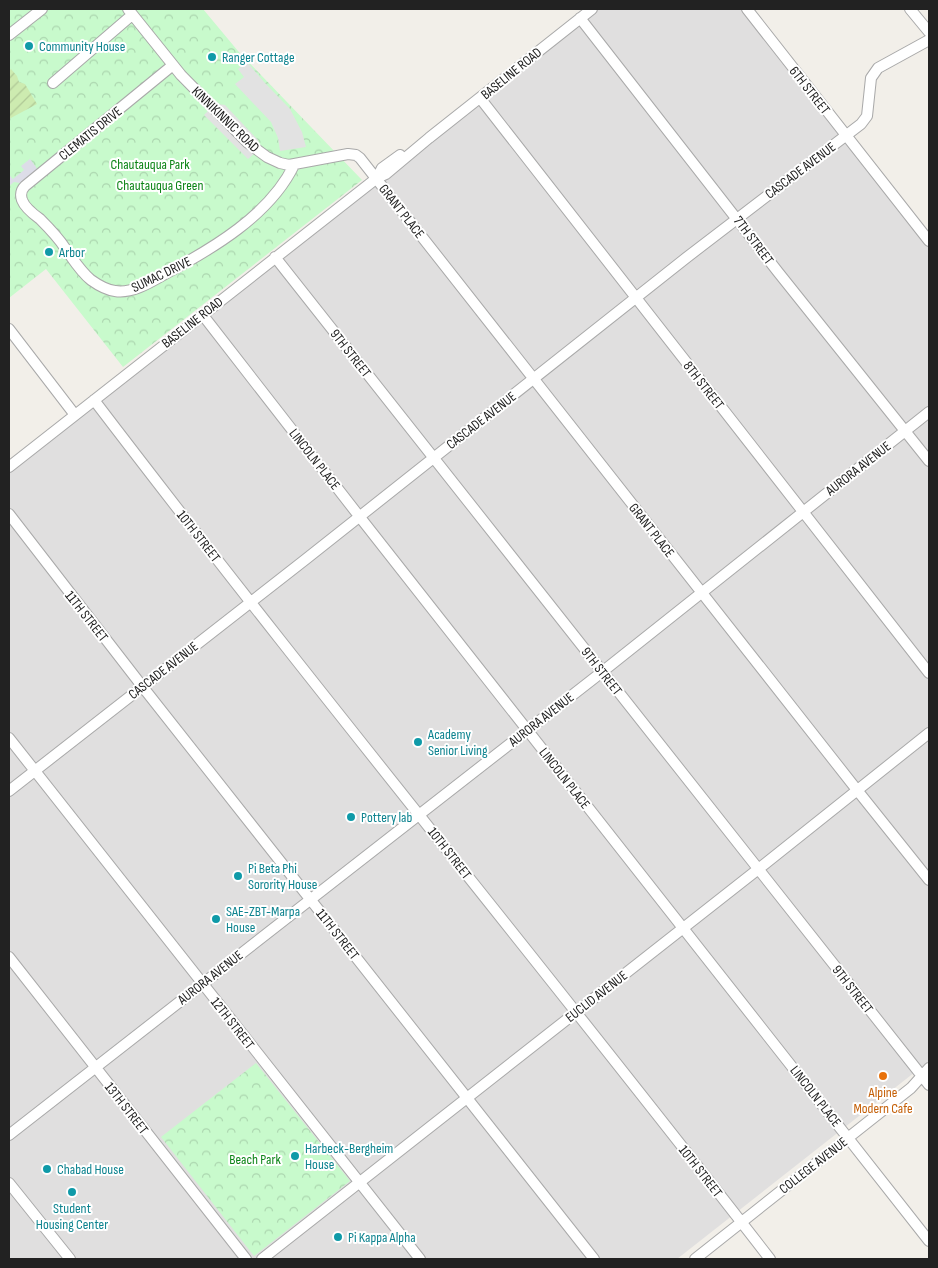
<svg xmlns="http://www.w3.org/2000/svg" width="938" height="1268" viewBox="0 0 938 1268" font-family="'Sofia Sans Condensed',sans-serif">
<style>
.residential{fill:#e0dfdf}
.park{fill:url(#park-crowns)}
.garden{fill:url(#garden-furrows)}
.parking{fill:#e2e2e2}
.plaza{fill:#dddde8}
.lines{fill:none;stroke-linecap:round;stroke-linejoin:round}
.minor-casing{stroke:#a9a9a9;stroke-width:12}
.minor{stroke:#fff;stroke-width:10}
.culture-dot{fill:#0f9aa8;stroke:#fff;stroke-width:2}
.food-dot{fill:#e8710a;stroke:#fff;stroke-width:2}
.labels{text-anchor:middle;stroke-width:4;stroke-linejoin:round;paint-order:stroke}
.culture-label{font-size:14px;fill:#0d838f;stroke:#fff;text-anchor:start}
.street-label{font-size:14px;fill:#222;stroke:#fff}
.park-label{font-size:14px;fill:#0c8416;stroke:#fff}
.food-label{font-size:14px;fill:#c56008;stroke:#fff}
</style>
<defs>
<pattern id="park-crowns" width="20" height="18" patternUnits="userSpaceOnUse" patternTransform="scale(1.25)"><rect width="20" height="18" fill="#c8facc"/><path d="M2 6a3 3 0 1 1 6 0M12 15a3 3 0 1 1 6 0" fill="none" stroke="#acd6af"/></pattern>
<pattern id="garden-furrows" width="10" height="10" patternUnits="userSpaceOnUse" patternTransform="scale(1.25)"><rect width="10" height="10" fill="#cdebb0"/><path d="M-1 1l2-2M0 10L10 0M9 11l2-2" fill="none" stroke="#b0c997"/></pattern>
</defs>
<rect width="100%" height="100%" fill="#f2efe9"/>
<path class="residential" d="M592 9H747L929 246V1061L677 1259H9V467Z"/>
<path class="park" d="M9 9H203L238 51 362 180 123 367 46 269 9 298Z
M256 1063 350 1181 254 1256 161 1137Z"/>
<path class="garden" d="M11 69 17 76 19 82 25 84 37 104 9 119V71Z"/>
<path class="parking" d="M247 62 264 82 290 109 302 132 306 147 280 151 278 138 271 122 235 84 244 77 238 69Z
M217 104 225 105 258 140 259 146 257 151 248 159 204 115 212 107Z"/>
<path class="plaza" d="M30 159 36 167 37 170 20 183 14 182 9 186V177L10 176 13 179 24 170 21 166Z"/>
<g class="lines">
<defs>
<path id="minor" d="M128 9 181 75 248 143 267 157 280 163 289 165 348 154 356 155 360 158 857 790 929 880
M747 9 929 241
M910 9 929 32
M580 18 778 272 929 461
M9 35 42 9
M173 65 25 186C21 190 20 194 22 200 25 208 33 214 40 219 49 228 58 237 65 248 73 259 80 271 91 280 98 285 107 290 115 291 132 294 151 282 165 274 212 249 270 215 294 165
M53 83 132 15
M480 98 929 673
M377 178 382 168 400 155
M275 257 929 1085
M202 314 359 516 929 1241
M9 329 75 415
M94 400C315 690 547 971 770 1259
M9 467 377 178 386 174 429 138 592 9
M9 514 142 686 594 1259
M9 738 420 1259
M9 791 306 559 686 258 861 124 867 116 871 78 878 68 929 40
M9 957 246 1259
M9 1135 602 672 929 412
M9 1183 70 1259
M262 1259 766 863 929 733
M695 1259 911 1088 929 1068"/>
</defs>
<use href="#minor" class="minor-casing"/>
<use href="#minor" class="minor"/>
</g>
<g class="culture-dot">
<circle cx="29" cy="46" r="5"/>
<circle cx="212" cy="57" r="5"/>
<circle cx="49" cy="252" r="5"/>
<circle cx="418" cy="742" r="5"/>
<circle cx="351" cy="817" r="5"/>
<circle cx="238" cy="876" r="5"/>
<circle cx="216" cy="919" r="5"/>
<circle cx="295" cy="1156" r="5"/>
<circle cx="47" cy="1169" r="5"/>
<circle cx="72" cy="1192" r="5"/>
<circle cx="338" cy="1237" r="5"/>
</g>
<circle class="food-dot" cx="883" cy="1076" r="5"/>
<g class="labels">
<g class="culture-label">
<text x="39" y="51">Community House</text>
<text x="222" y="62">Ranger Cottage</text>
<text x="59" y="257">Arbor</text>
<text x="428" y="739">Academy<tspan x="428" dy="16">Senior Living</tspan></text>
<text x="361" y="822">Pottery lab</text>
<text x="248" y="873">Pi Beta Phi<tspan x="248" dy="16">Sorority House</tspan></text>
<text x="226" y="916">SAE-ZBT-Marpa<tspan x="226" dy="16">House</tspan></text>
<text x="305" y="1153">Harbeck-Bergheim<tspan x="305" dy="16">House</tspan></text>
<text x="57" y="1174">Chabad House</text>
<text x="72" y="1213" text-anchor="middle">Student<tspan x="72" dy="16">Housing Center</tspan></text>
<text x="348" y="1242">Pi Kappa Alpha</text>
</g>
<g class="street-label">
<text transform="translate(511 73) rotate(-39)" y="5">BASELINE ROAD</text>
<text transform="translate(810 90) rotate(52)" y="5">6TH STREET</text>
<text transform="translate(226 119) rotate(44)" y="5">KINNIKINNIC ROAD</text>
<text transform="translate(90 133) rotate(-39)" y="5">CLEMATIS DRIVE</text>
<text transform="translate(800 170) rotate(-37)" y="5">CASCADE AVENUE</text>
<text transform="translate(402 211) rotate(52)" y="5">GRANT PLACE</text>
<text transform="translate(754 240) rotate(53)" y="5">7TH STREET</text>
<text transform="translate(161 274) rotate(-26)" y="5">SUMAC DRIVE</text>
<text transform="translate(192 322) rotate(-38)" y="5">BASELINE ROAD</text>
<text transform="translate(351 353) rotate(52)" y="5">9TH STREET</text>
<text transform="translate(704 385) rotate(52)" y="5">8TH STREET</text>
<text transform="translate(481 420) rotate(-38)" y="5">CASCADE AVENUE</text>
<text transform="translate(315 459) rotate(52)" y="5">LINCOLN PLACE</text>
<text transform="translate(858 468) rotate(-38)" y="5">AURORA AVENUE</text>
<text transform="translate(652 530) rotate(52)" y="5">GRANT PLACE</text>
<text transform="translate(199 536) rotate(52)" y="5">10TH STREET</text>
<text transform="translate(87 616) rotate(52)" y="5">11TH STREET</text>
<text transform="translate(163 670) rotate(-38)" y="5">CASCADE AVENUE</text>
<text transform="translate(602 671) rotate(52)" y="5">9TH STREET</text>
<text transform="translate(541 719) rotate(-38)" y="5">AURORA AVENUE</text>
<text transform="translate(565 778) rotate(52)" y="5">LINCOLN PLACE</text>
<text transform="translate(450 853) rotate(52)" y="5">10TH STREET</text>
<text transform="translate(338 934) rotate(52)" y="5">11TH STREET</text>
<text transform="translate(210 977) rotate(-38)" y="5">AURORA AVENUE</text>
<text transform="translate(853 989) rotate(52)" y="5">9TH STREET</text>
<text transform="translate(596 996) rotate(-38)" y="5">EUCLID AVENUE</text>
<text transform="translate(233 1023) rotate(52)" y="5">12TH STREET</text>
<text transform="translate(816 1096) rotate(52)" y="5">LINCOLN PLACE</text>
<text transform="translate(127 1108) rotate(52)" y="5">13TH STREET</text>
<text transform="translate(813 1165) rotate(-38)" y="5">COLLEGE AVENUE</text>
<text transform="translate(701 1171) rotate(52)" y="5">10TH STREET</text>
</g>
<g class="park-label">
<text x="150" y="169">Chautauqua Park</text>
<text x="160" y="190">Chautauqua Green</text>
<text x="255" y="1164">Beach Park</text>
</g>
<g class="food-label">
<text x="883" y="1097">Alpine<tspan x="883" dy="16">Modern Cafe</tspan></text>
</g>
</g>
<rect width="938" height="1268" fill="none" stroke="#222222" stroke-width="20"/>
</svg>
